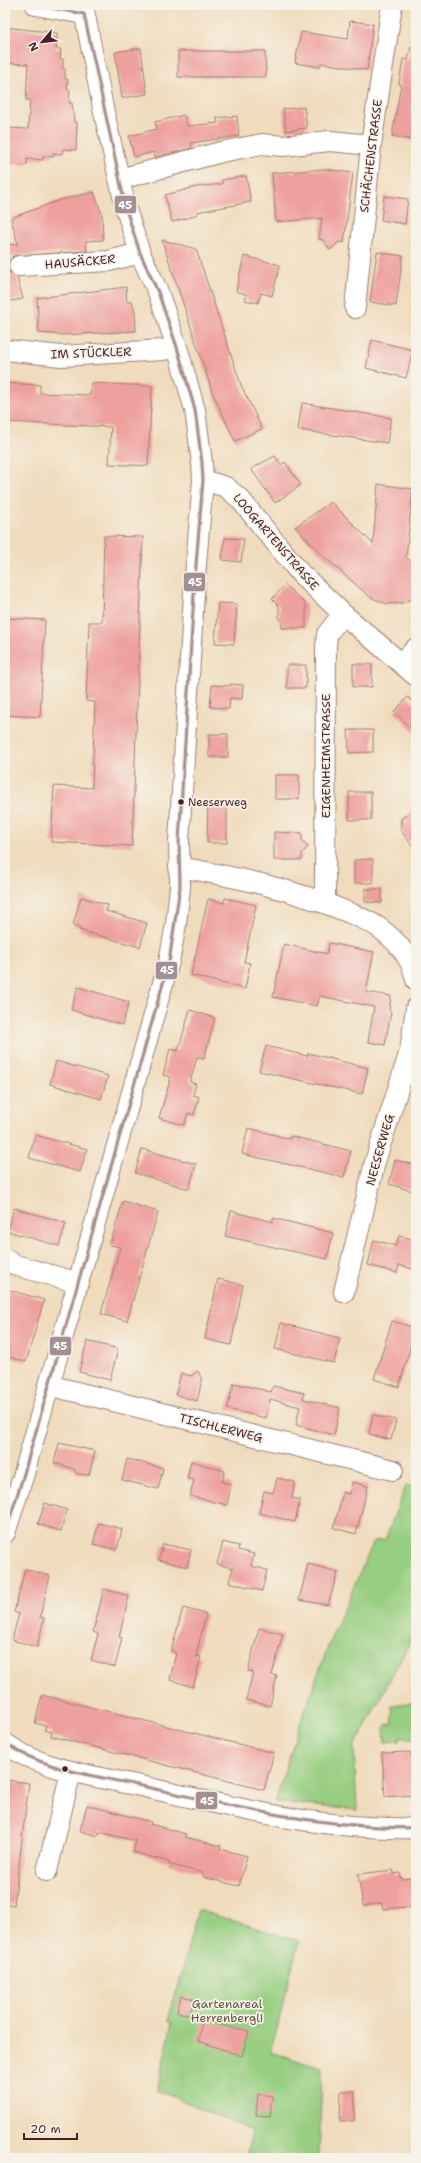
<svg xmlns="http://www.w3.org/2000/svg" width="421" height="2163" viewBox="0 0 421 2163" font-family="'Shantell Sans',sans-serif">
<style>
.green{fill:#97ce81;stroke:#707656}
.building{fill:#eea09f}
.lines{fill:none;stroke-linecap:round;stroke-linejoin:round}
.street-casing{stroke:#9d7e74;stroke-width:22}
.street{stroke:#fff;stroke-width:20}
.bus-1-casing{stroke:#f7f3e8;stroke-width:6}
.bus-1{stroke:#a48f95;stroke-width:3}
.bus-dot{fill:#4a1f2b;stroke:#f7f3e8;stroke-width:1.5}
.labels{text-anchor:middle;stroke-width:3.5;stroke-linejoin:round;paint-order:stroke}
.bus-label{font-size:11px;fill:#4a1f2b;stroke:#f7f3e8;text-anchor:start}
.street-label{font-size:12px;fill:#4a1f2b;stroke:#f7f3e8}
.park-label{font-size:12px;fill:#615445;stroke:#f7f3e8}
.line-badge{stroke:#f7f3e8;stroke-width:1.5}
.badge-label{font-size:11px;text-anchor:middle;font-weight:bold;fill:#fff}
</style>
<rect width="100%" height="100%" fill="#f7f3e8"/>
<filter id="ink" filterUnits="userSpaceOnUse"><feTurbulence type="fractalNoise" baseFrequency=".025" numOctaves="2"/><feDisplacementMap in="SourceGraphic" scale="8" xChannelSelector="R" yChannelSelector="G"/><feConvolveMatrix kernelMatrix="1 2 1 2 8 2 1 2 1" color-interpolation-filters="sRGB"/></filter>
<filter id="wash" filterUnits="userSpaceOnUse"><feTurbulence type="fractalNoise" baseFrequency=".012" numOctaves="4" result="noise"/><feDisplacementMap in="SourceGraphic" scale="16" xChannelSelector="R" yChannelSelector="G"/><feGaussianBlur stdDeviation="0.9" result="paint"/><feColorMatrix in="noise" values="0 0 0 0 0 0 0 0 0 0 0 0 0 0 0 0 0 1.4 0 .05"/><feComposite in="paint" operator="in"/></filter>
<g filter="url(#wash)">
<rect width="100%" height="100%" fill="#f0dcbd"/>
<path class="green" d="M406 1486H416V1630L354 1748 357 1810 275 1802 298 1730 330 1641 374 1541 385 1540Z
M416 1702V1738H399V1741L385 1742 384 1727 387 1724 393 1723 392 1705Z
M198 1910 299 1941 271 2052 322 2068 319 2158H247L252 2131 157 2090 172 2023 168 2021Z"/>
<g id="blocks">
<path class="building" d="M350 21 373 24 367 70 321 63 320 67 295 63 301 32 348 39Z
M5 27 57 33 56 49H61L60 59H63V69H65V79H68L67 89 70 90 69 103H72L74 122H77L76 150 63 149 62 154 53 153V157L43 156V160L27 159V165L5 164V128L28 129 30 100H26L28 64 5 63Z
M411 47H416V141L392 136 401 84H399L403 59 408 60Z
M141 48 147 94 122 98 115 52Z
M178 51H265L266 77H178Z
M304 107 307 128 286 131 283 109Z
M184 115 187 126 218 123 217 118 237 116 239 136 191 143 192 148 155 157 154 152 134 157 129 136 157 129 155 122Z
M325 169 353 173 344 243 339 242 330 250 323 240 319 239 322 218 276 222 272 173Z
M246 176 251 202 197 212V214L191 217 172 222 165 195 196 187 222 184V180Z
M94 192 102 214 103 240 86 241 87 251 13 256 9 261 8 267 10 273 17 277 23 299 5 302V245L18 244 11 218 60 200Z
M384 196 408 199 405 224 381 220Z
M162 240 196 249 241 385 262 429 235 441 213 394Z
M377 252 403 256 396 306 370 302Z
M244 256 280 265 272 296 261 293 258 303 245 300 246 294 236 291Z
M126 287 127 302 132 301 135 311 136 331 63 335 39 333 37 298Z
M372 340 413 350 406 378 366 368Z
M5 383 40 385V393L90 395 91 383 152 386 148 466 109 464 111 427 5 422Z
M302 403 391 418 387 443 298 430Z
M275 456 281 465 285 462 301 485 275 503 251 469Z
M378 484 413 489 406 557 416 566V597L402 603 387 604 370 597 322 555 295 527 331 502 373 544Z
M104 536 143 537 132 846 51 842 54 786 92 788 95 702 86 701 89 622H102Z
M225 538 244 539 241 562 222 560Z
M285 585 306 604V628H282L281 619 279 620V606L272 599Z
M218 603 237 604 234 644 215 643Z
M5 618 45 620 40 717 5 715Z
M353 664H372V687H353Z
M287 665H306V688H287Z
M230 684 243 685 242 699 230 698 229 709 210 707 212 685 230 686Z
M408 697 416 705V733L394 712Z
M348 730H373V752L349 753Z
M209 734H228V757H209Z
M275 775H299V799H275Z
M349 792H371V820H349Z
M208 802 227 803V843H207Z
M416 808V850L401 831V819Z
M274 832 302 833V840L308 847 302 853V860H274Z
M373 859V883H354V860Z
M365 889H382V903L365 902Z
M81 897 108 905 106 911 147 923 140 947 79 930 80 927 73 925Z
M225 898 256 905 244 962 250 963 245 989 191 975 208 899 224 903Z
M329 943 374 952 366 992 391 996 389 1011 391 1012 385 1045 368 1042 374 1007 320 996 317 1006 273 997 284 944 327 954Z
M78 987 129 1002 122 1025 71 1010Z
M190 1010 215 1018 204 1059 197 1057 190 1082 196 1084 193 1095 199 1097 194 1115 188 1113 184 1125 159 1118 171 1077 163 1075 170 1049 178 1051Z
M266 1046 307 1056 308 1053 368 1068 362 1094 259 1071Z
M56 1061 108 1076 101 1099 50 1084Z
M248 1128 290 1139 291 1136 351 1151 344 1177 242 1154Z
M35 1135 87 1149 80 1172 29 1158Z
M142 1149 196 1164 189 1189 135 1173Z
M395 1160 416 1165V1192L389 1184Z
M123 1201 158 1212 127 1321 101 1314 120 1247 110 1245Z
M14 1208 66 1223 59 1246 7 1231Z
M231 1211 273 1222V1218L333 1233 327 1259 225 1236Z
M399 1236 416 1240V1270L399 1265 397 1273 368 1265 374 1240 396 1246Z
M218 1279 243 1285 231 1345 205 1339Z
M9 1290 44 1300 26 1362 5 1356V1293L8 1294Z
M392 1321 416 1328 399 1387 374 1379Z
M281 1323 340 1338 334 1363 275 1349Z
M87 1341 118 1349 110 1380 79 1372Z
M198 1371 202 1380 197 1401 176 1395 181 1373 191 1376Z
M234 1383 271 1392 273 1386 304 1393 303 1399 340 1408 334 1435 296 1425 300 1407 270 1399 266 1418 227 1409Z
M373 1415 396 1420 391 1440 369 1434Z
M59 1443 95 1451 89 1475 77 1474 74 1469 54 1463Z
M127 1459 163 1468 158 1489 122 1480Z
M191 1461 225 1471 222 1482 231 1484 227 1505 190 1496 194 1480 187 1479Z
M277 1478 295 1482 292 1498 300 1500 295 1522 259 1513 264 1491 273 1493Z
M352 1482 368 1486 356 1534 334 1528 343 1492 349 1494Z
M45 1503 67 1510 61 1531 38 1524Z
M99 1523 122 1529 117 1550 93 1544Z
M223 1542 239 1546 238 1550 254 1554 251 1566 267 1570 262 1591 229 1582 233 1568 217 1564Z
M163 1544 191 1550 187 1567 159 1560Z
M308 1564 338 1572 328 1605 299 1600Z
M25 1569 50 1576 40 1617 44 1618 37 1647 12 1640 19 1614 14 1612Z
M104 1589 129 1596 119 1637 122 1638 115 1667 91 1660 98 1634 93 1632Z
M183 1608 206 1614 196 1656 201 1657 193 1687 170 1680 176 1653 171 1651Z
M259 1628 283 1634 272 1675 277 1676 270 1706 246 1700 253 1672 248 1671Z
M42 1695 274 1753 264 1790 51 1736 52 1732 44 1730 46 1726 35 1723Z
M411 1752V1756H416V1793H414V1795L385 1797 382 1753Z
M5 1780 29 1783 14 1905 5 1904Z
M87 1805 151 1822 150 1824 186 1834 185 1837 221 1846 220 1849 247 1856 239 1886 203 1877V1873L168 1864 169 1862 133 1852 136 1841 99 1832 98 1836 80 1831Z
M393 1870 394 1874 400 1873 401 1879 413 1878V1882H416V1906L383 1909 382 1903 363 1906 358 1874Z
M181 1996 194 1999 190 2015 177 2012Z
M202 2021 249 2031 242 2056 198 2041Z
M341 2091H355L354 2121H340Z
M258 2094 272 2096 270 2116 256 2115Z"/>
</g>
</g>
<g filter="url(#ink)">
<use href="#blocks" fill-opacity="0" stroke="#9d7e74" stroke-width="1"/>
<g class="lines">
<defs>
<path id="street" d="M36 5 84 14
M120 179 221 152 262 144 283 146 330 141 371 145
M19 266 109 261 140 253
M355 308 371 145 392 5
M5 350 61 356 163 350 177 347
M203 480 226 487 240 499 301 574 343 614 416 676
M402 663 416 648
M179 867C236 877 292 889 345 911 356 916 368 920 378 927 396 940 412 957 416 980
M325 903 326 647 327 634 343 614
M5 1259 15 1265 79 1283
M344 1292 375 1162 410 1051 416 1008
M48 1385 393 1470
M5 1533 23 1477 169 962 176 924 180 887 179 841 195 577 203 480 202 463 195 410 177 347 158 292 140 253 126 209 103 108 83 5
M5 1743C35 1768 98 1777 136 1785 229 1806 320 1831 416 1828
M47 1871 71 1771"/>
</defs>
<use href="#street" class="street-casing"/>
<use href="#street" class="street"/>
<defs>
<path id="bus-1" d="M36 5 84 14
M5 1533 23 1477 169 962 180 887 179 841 195 577 203 480 202 463 195 410 177 347 158 292 140 253 126 209 84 14
M5 1743C44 1770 92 1775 137 1785 231 1806 319 1828 416 1828"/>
</defs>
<use href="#bus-1" class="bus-1-casing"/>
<use href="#bus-1" class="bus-1"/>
</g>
</g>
<g class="bus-dot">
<circle cx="181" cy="802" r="3.5"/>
<circle cx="65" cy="1769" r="3.5"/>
</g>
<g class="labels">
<g class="bus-label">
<text x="188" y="806">Neeserweg</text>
</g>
<g class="street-label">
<text transform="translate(371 156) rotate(-83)" y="4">SCHÄCHENSTRASSE</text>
<text transform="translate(80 262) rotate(-5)" y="4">HAUSÄCKER</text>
<text transform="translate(91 353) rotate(-2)" y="4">IM STÜCKLER</text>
<text transform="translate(276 542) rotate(49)" y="4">LOOGARTENSTRASSE</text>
<text transform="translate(326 756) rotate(-90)" y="4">EIGENHEIMSTRASSE</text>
<text transform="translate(380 1150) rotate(-74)" y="4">NEESERWEG</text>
<text transform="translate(221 1428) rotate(14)" y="4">TISCHLERWEG</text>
</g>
<g class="park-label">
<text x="227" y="2008">Gartenareal<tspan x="227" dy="14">Herrenbergli</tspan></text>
</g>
</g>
<g class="line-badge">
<rect x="114" y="195" width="23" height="19" rx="4" fill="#a48f95"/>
<rect x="183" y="572" width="23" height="20" rx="4" fill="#a48f95"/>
<rect x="155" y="961" width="23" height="19" rx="4" fill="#a48f95"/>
<rect x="49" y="1336" width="23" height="20" rx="4" fill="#a48f95"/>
<rect x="195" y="1791" width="23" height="19" rx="4" fill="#a48f95"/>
</g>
<g class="badge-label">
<text x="125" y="209">45</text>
<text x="195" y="586">45</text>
<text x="167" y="974">45</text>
<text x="60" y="1350">45</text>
<text x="207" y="1805">45</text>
</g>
<rect width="421" height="2163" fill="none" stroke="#f7f3e8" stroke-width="20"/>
<g transform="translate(42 42) rotate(242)" stroke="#f7f3e8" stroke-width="3" paint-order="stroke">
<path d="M0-3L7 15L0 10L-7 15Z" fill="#4a1f2b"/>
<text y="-6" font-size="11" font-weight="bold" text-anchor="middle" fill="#4a1f2b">N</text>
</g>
<path d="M24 2133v6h53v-6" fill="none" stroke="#4a1f2b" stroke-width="2"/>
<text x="30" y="2133" font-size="12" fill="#4a1f2b" stroke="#f7f3e8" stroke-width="3" paint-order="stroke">20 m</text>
</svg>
